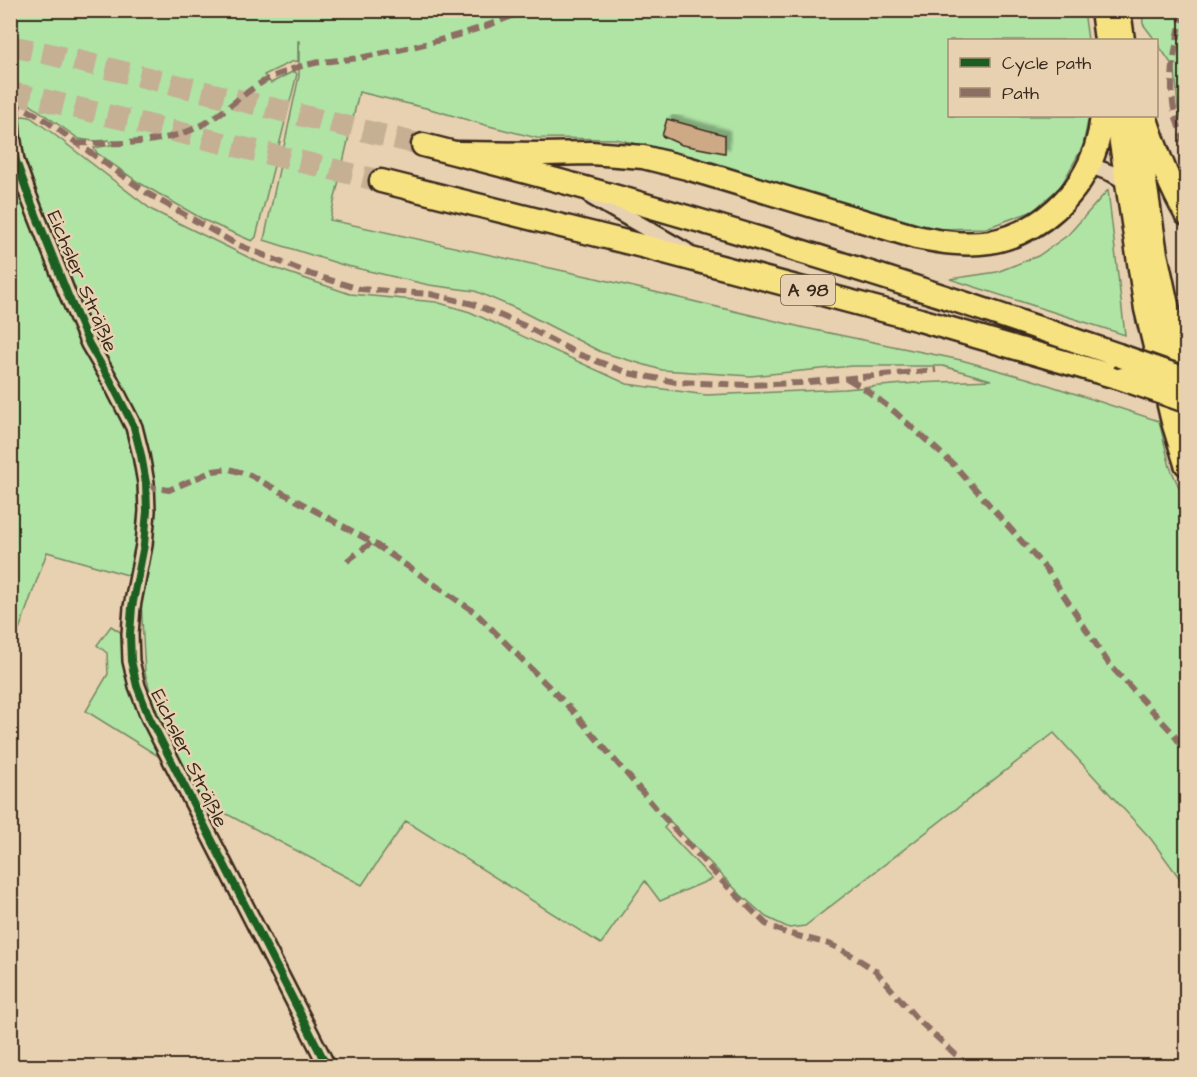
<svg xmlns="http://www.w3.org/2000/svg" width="1197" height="1077" viewBox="0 0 1197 1077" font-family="'Architects Daughter',sans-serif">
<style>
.green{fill:#afe4a5;stroke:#758762;stroke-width:1.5}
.building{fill:#cda986;stroke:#3b2a1e;stroke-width:1.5;filter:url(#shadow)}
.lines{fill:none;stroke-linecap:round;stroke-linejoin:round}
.highway-tunnel{stroke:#c5b094;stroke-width:22;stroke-dasharray:22 11;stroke-linecap:butt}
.minor-casing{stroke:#3b2a1e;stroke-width:20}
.highway-casing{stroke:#3b2a1e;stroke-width:27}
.minor{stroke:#e8d1b1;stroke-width:15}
.highway{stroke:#f7e281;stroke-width:22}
.highway-bridge-casing{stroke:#3b2a1e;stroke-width:27;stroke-linecap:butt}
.highway-bridge{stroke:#f7e281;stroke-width:22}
.quiet{stroke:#8d6e63;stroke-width:6;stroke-dasharray:12 6;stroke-linecap:butt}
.cycleway-casing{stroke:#e8d1b1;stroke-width:11}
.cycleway{stroke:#1b5e20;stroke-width:8}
.labels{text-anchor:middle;stroke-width:5;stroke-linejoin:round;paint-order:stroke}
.shield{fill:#e8d1b1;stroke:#6f5c4a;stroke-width:1.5}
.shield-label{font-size:18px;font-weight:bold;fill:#3b2a1e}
.street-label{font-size:20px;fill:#3b2a1e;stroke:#e8d1b1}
</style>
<defs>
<filter id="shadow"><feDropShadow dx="4.5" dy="-4.5" stdDeviation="1.5" flood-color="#0004"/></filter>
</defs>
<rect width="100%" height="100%" fill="#e8d1b1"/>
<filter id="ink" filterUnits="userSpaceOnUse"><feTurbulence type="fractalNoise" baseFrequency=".0167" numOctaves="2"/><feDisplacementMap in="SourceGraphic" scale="12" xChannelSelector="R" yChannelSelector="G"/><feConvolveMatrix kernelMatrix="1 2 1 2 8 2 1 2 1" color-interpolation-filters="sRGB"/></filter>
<g filter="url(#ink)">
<path class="green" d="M10 11H1084L1088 40H950V116H1089L1083 146 1061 186 1033 211 986 228 937 229 866 210 713 162 616 139 537 138 485 125 430 109 359 92 330 220 596 278 805 328 961 360 1030 379 1159 421 1170 467 1186 503V887L1151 839 1054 733 805 926 789 928 766 917 741 895 670 821 664 828 712 879 660 901 645 881 601 944 406 821 362 885 200 800 157 715 145 673 141 601 149 558 152 510 144 454 93 341 22 162 17 118 23 116 30 117 51 132 152 210 260 263 350 294 436 302 470 312 627 384 706 395 845 389 916 383 991 380 943 366H852L750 376 662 370 601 352 517 309 475 291 429 285 343 265 264 240 299 76V41H298V61L291 62 264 75 271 83 294 71 297 74 256 237 252 241 206 221 138 182 97 153 94 148 111 145 109 140 93 141 79 139 18 96 11 66Z
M1142 11H1186V132L1178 108 1175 69 1157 43 1156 40H1155L1143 24Z
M10 147 132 429 143 509 131 576 47 552 11 652Z
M1108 190 1125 335 950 279 997 272 1038 256 1068 235Z
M111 626 125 635 163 759 86 711 108 674 107 653 97 645Z"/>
<path class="building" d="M667 119 725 135V153L682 145 662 136Z"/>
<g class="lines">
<path class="highway-tunnel" d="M10 46 45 53 423 145
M10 93 36 98 381 181"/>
<defs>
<path id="minor" d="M10 105 12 135 16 161 29 197 67 293 89 344 110 380 134 427 141 455 146 483 147 511 144 545 132 607 130 634 131 661 137 686 149 717 327 1066
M1089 165 1113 174 1127 182
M592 197 686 251"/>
<path id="highway" d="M1102 10 1106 40
M1119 10 1123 40
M1117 116 1146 309 1173 422 1186 464
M1135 116 1156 254 1186 393
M1145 116C1156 150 1168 183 1186 214
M423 145C658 204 889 276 1118 355
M456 153 542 154 591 153 643 157 687 168 916 237C941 242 965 246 990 242 1039 233 1081 195 1096 147 1099 137 1101 126 1102 116
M381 181 646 247 920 320 1123 379"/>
</defs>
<use href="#minor" class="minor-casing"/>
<use href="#highway" class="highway-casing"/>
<use href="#minor" class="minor"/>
<use href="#highway" class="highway"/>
<defs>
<path id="highway-bridge" d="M1118 355 1186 379
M1123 379 1186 401"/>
</defs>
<use href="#highway-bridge" class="highway-bridge-casing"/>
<use href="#highway-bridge" class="highway-bridge"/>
<path class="quiet" d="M1183 10C1177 41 1169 72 1173 103 1175 118 1181 133 1186 148
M10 105 26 109 42 118 147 193 234 243 310 274 360 289 430 294 473 304 525 326 578 354 628 373 676 382 751 385 799 383 936 370
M76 143C121 144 170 145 209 121 234 105 255 81 285 72 294 68 305 65 315 63 333 60 352 60 369 56 422 46 477 32 526 10
M848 379 865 389 895 412 954 465 1047 570 1109 664 1172 732 1186 752
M146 483 155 488 169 490 213 471 229 469 250 475 372 542 476 613 571 709 661 814 720 879 766 924 786 933 829 944 848 953 875 970 916 1018 968 1066
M347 561 372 542"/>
<defs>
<path id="cycleway" d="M10 105 12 135 16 161 29 197 67 293 89 344 110 380 134 427 141 455 146 483 147 511 144 545 132 607 130 634 131 661 137 686 149 717 327 1066"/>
</defs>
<use href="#cycleway" class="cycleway-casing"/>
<use href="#cycleway" class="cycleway"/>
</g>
</g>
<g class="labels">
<rect class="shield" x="781" y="275" width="54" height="30" rx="4.5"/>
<g class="shield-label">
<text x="808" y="296">A 98</text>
</g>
<g class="street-label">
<text transform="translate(83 281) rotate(67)" y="7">Eichsler Sträßle</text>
<text transform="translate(190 758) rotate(64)" y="7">Eichsler Sträßle</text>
</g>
</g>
<rect width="1197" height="1077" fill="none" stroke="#e8d1b1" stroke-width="36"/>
<rect x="18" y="18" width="1161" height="1041" fill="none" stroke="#3b2a1e" stroke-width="2" filter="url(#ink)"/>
<rect x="948" y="39" width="210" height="78" fill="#e8d1b1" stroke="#a38e76" stroke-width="1.5"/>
<rect x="960" y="58" width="30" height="9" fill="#1b5e20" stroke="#a38e76" stroke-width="1.5"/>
<text x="1002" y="69" font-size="18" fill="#3b2a1e">Cycle path</text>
<rect x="960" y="88" width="30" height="9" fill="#8d6e63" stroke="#a38e76" stroke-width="1.5"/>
<text x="1002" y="99" font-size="18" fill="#3b2a1e">Path</text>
</svg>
